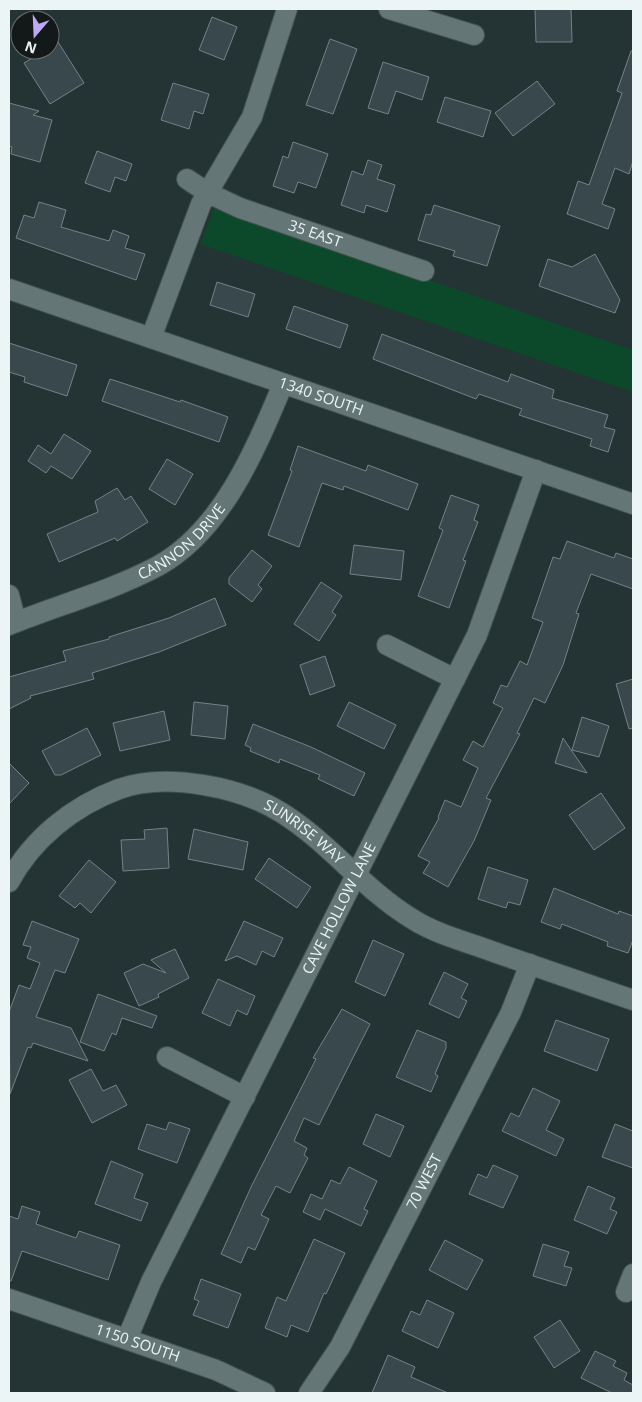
<svg xmlns="http://www.w3.org/2000/svg" width="642" height="1402" viewBox="0 0 642 1402" font-family="'Open Sans',sans-serif">
<style>
.green{fill:#0c492a}
.building{fill:#39484c;stroke:#738387}
.lines{fill:none;stroke-linecap:round;stroke-linejoin:round}
.street-casing{stroke:#424f4f;stroke-width:22}
.street{stroke:#657676;stroke-width:20}
.labels{text-anchor:middle;stroke-width:5;stroke-linejoin:round;paint-order:stroke}
.street-label{font-size:15px;fill:#ecf5f5;stroke:#131919}
</style>
<rect width="100%" height="100%" fill="#243333"/>
<path class="green" d="M215 206 633 350V392L200 244Z"/>
<path class="building" d="M535 9H571L572 42H536Z
M212 17 237 27 224 60 199 50Z
M330 39 357 49 333 114 306 105Z
M58 42 84 83 50 104 24 63 46 50H50V47Z
M631 51H633V161L629 174 615 168 602 204 615 209 608 229 567 214 578 181 589 185 622 93 617 91Z
M383 62 429 77 422 100 396 91 388 114 368 108Z
M537 81 555 104 513 136 495 113Z
M173 83 209 94 203 114 194 111 189 129 161 120Z
M445 97 491 111 483 137 437 122Z
M9 103 39 111 33 115 52 120 40 162 11 154 12 147 9 146Z
M293 142 328 154 316 188 298 182 294 193 273 186 283 156 288 158Z
M97 151 132 164 126 181 115 177 110 192 85 183Z
M368 160 382 165 377 179 395 185 387 212 366 205 364 213 341 205 352 171 363 175Z
M39 202 66 210 61 227 109 241 113 230 129 236 125 248 145 254 136 280 16 238 24 215 34 218Z
M434 205 500 226 487 266 453 256 455 251 418 240 426 214 431 215Z
M595 254 620 300 615 313 539 286 548 259 572 267Z
M217 282 255 294 248 317 210 305Z
M294 306 348 325 340 348 286 329Z
M382 334 508 382 511 374 554 390 552 398 608 415 604 427 615 430 608 452 590 446 592 439 519 415 522 409 479 394 476 399 373 359Z
M9 343 77 365 67 396 24 382 25 377 9 372Z
M110 379 180 402 181 400 228 417 219 442 102 401Z
M64 434 91 451 72 479 51 466 46 473 28 461 38 445 51 454Z
M298 446 366 471 368 465 418 484 408 510 344 486 343 490 322 483 299 547 268 535 292 471 290 470Z
M167 459 193 474 175 505 149 489Z
M117 488 125 500 131 496 148 522 117 541 115 538 59 562 47 534 98 512 95 501Z
M451 495 479 505 474 520 478 522 463 560 466 561 449 608 418 596 443 530 439 528Z
M567 541 614 558 616 553 633 559V589L591 574 576 613 579 614 563 665 545 703 534 698 517 733 520 734 486 798 491 800 474 841 448 887 423 873 430 862 418 856 439 818 438 817 445 800 461 807 478 768 463 760 473 741 483 747 503 708 493 703 501 685 507 687 520 661 527 665 543 622 532 618 553 557 560 559Z
M354 545 404 551 401 580 350 574Z
M252 550 272 566 258 585 262 589 252 602 229 584V578Z
M321 582 342 596 332 612 336 615 319 641 294 624Z
M215 598 226 625 159 652 92 673 94 679 30 696 31 698 9 709V677L66 661 63 651 109 639V637L169 618Z
M325 656 335 686 310 695 300 665Z
M633 679V728L629 729 616 684Z
M194 702 228 706 225 739 191 735Z
M349 702 396 725 384 749 337 726Z
M164 711 170 740 120 751 113 723Z
M582 717 609 726 599 757 572 750Z
M253 724 311 747 365 773 354 796 318 779 320 775 280 759 279 763 250 751 251 748 245 745Z
M87 728 101 755 61 775H55L42 751Z
M563 738 587 773 555 763Z
M9 763 29 783 9 804Z
M601 793 625 828 594 850 569 815Z
M167 828 169 868 123 871 121 840 145 839 144 830Z
M194 829 248 842 243 870 188 859Z
M269 858 311 887 297 908 255 879Z
M89 860 116 882 91 913 80 903 75 908 59 896Z
M488 867 528 880 520 905 508 902 506 908 478 899Z
M554 888 618 914 619 911 633 916V940L628 953 607 946 608 942 562 924 560 929 541 922Z
M32 921 79 939 65 973 55 970 36 1017 71 1028 88 1061 33 1043 31 1048 28 1047 10 1094 9 1012 19 985 30 989 40 963 27 958 31 947 23 945Z
M244 921 283 938 274 957 262 951 256 965 237 956 225 961Z
M373 940 404 954 385 996 355 982Z
M175 949 189 978 158 994 159 997 139 1006 124 973 143 964 166 973 151 960Z
M444 972 468 984 461 998 467 1001 459 1018 429 1004Z
M218 979 255 996 247 1015 237 1010 230 1026 202 1013Z
M98 994 157 1016 152 1028 122 1018 116 1035 112 1033 104 1051 80 1042Z
M342 1009 370 1024 319 1125 304 1118 294 1141 307 1148 304 1155 308 1158 290 1193 276 1186 261 1215 269 1219 255 1250 248 1247 241 1263 221 1254 251 1187 316 1059 313 1058Z
M556 1020 609 1039 597 1071 544 1051Z
M417 1030 446 1042V1048L435 1074 438 1076 431 1092 396 1077Z
M91 1069 103 1091 116 1085 127 1105 92 1123 69 1080Z
M533 1088 560 1101 546 1130 564 1139 556 1156 502 1131 511 1113 519 1117Z
M376 1114 404 1126 390 1157 363 1144Z
M169 1122 190 1129 177 1163 138 1149 147 1124 166 1130Z
M615 1124 633 1131V1168L602 1157Z
M111 1161 143 1174 134 1198 148 1203 141 1221 95 1204Z
M493 1165 518 1176 503 1208 469 1194 478 1174 487 1178Z
M349 1167 377 1181 364 1209 368 1211 361 1226 325 1209 320 1220 303 1212 311 1194 322 1199 331 1180 340 1184Z
M588 1186 615 1198 610 1209 617 1212 607 1234 574 1220Z
M22 1206 40 1212 36 1224 76 1238 79 1231 120 1245 108 1280 22 1251 11 1281H9V1216L18 1219Z
M314 1239 345 1253 326 1294 324 1293 308 1332 291 1325 287 1337 265 1328 277 1297 286 1301Z
M445 1240 483 1260 467 1290 429 1270Z
M543 1244 569 1252 564 1266 572 1268 566 1286 533 1276Z
M201 1279 241 1294 228 1328 193 1315 199 1301 194 1299Z
M427 1300 454 1313 438 1348 402 1331 411 1311 420 1315Z
M560 1320 580 1351 554 1368 534 1337Z
M595 1351 616 1361 613 1366 627 1373 624 1380 633 1385V1393H612L581 1378Z
M388 1355 415 1367 411 1377 448 1393H372Z"/>
<g class="lines">
<defs>
<g id="street">
<path d="M389 9 474 35"/>
<path id="s1" d="M187 179 208 193 240 208 424 271"/>
<path id="s2" d="M9 289 633 504"/>
<path d="M151 338 201 204 252 117 287 9"/>
<path d="M9 595 16 622"/>
<path id="s3" d="M9 625C58 605 111 591 158 566 223 530 256 448 283 384"/>
<path d="M387 645 455 679"/>
<path id="s4" d="M9 882C32 839 73 806 119 789 166 772 241 787 282 813 330 843 365 891 414 920 438 935 468 942 494 952 541 968 587 984 633 1000"/>
<path d="M167 1057 245 1097"/>
<path d="M626 1292 633 1274"/>
<path id="s5" d="M9 1299 216 1370 265 1393"/>
<path id="s6" d="M127 1339 151 1282 477 635 536 470"/>
<path id="s7" d="M309 1393 340 1347 511 1012 530 964"/>
</g>
</defs>
<use href="#street" class="street-casing"/>
<use href="#street" class="street"/>
</g>
<g class="labels">
<g class="street-label">
<text dy="5" stroke="none"><textPath href="#s1" startOffset="140">35 EAST</textPath></text>
<text dy="5" stroke="none"><textPath href="#s2" startOffset="330">1340 SOUTH</textPath></text>
<text dy="5" stroke="none"><textPath href="#s3" startOffset="194">CANNON DRIVE</textPath></text>
<text dy="5" stroke="none"><textPath href="#s4" startOffset="345">SUNRISE WAY</textPath></text>
<text dy="5" stroke="none"><textPath href="#s6" startOffset="480">CAVE HOLLOW LANE</textPath></text>
<text dy="5" stroke="none"><textPath href="#s7" startOffset="241">70 WEST</textPath></text>
<text dy="5" stroke="none"><textPath href="#s5" startOffset="136">1150 SOUTH</textPath></text>
</g>
</g>
<rect width="642" height="1402" fill="none" stroke="#ecf5f5" stroke-width="20"/>
<g transform="translate(35 35) rotate(199)"><circle r="24" fill="#131919" stroke="#6a7171"/>
<path d="M0-4L9 19L0 12L-9 19Z" fill="#bda9f5"/>
<text y="-8" font-size="14" font-weight="bold" text-anchor="middle" fill="#ecf5f5">N</text>
</g>
</svg>
